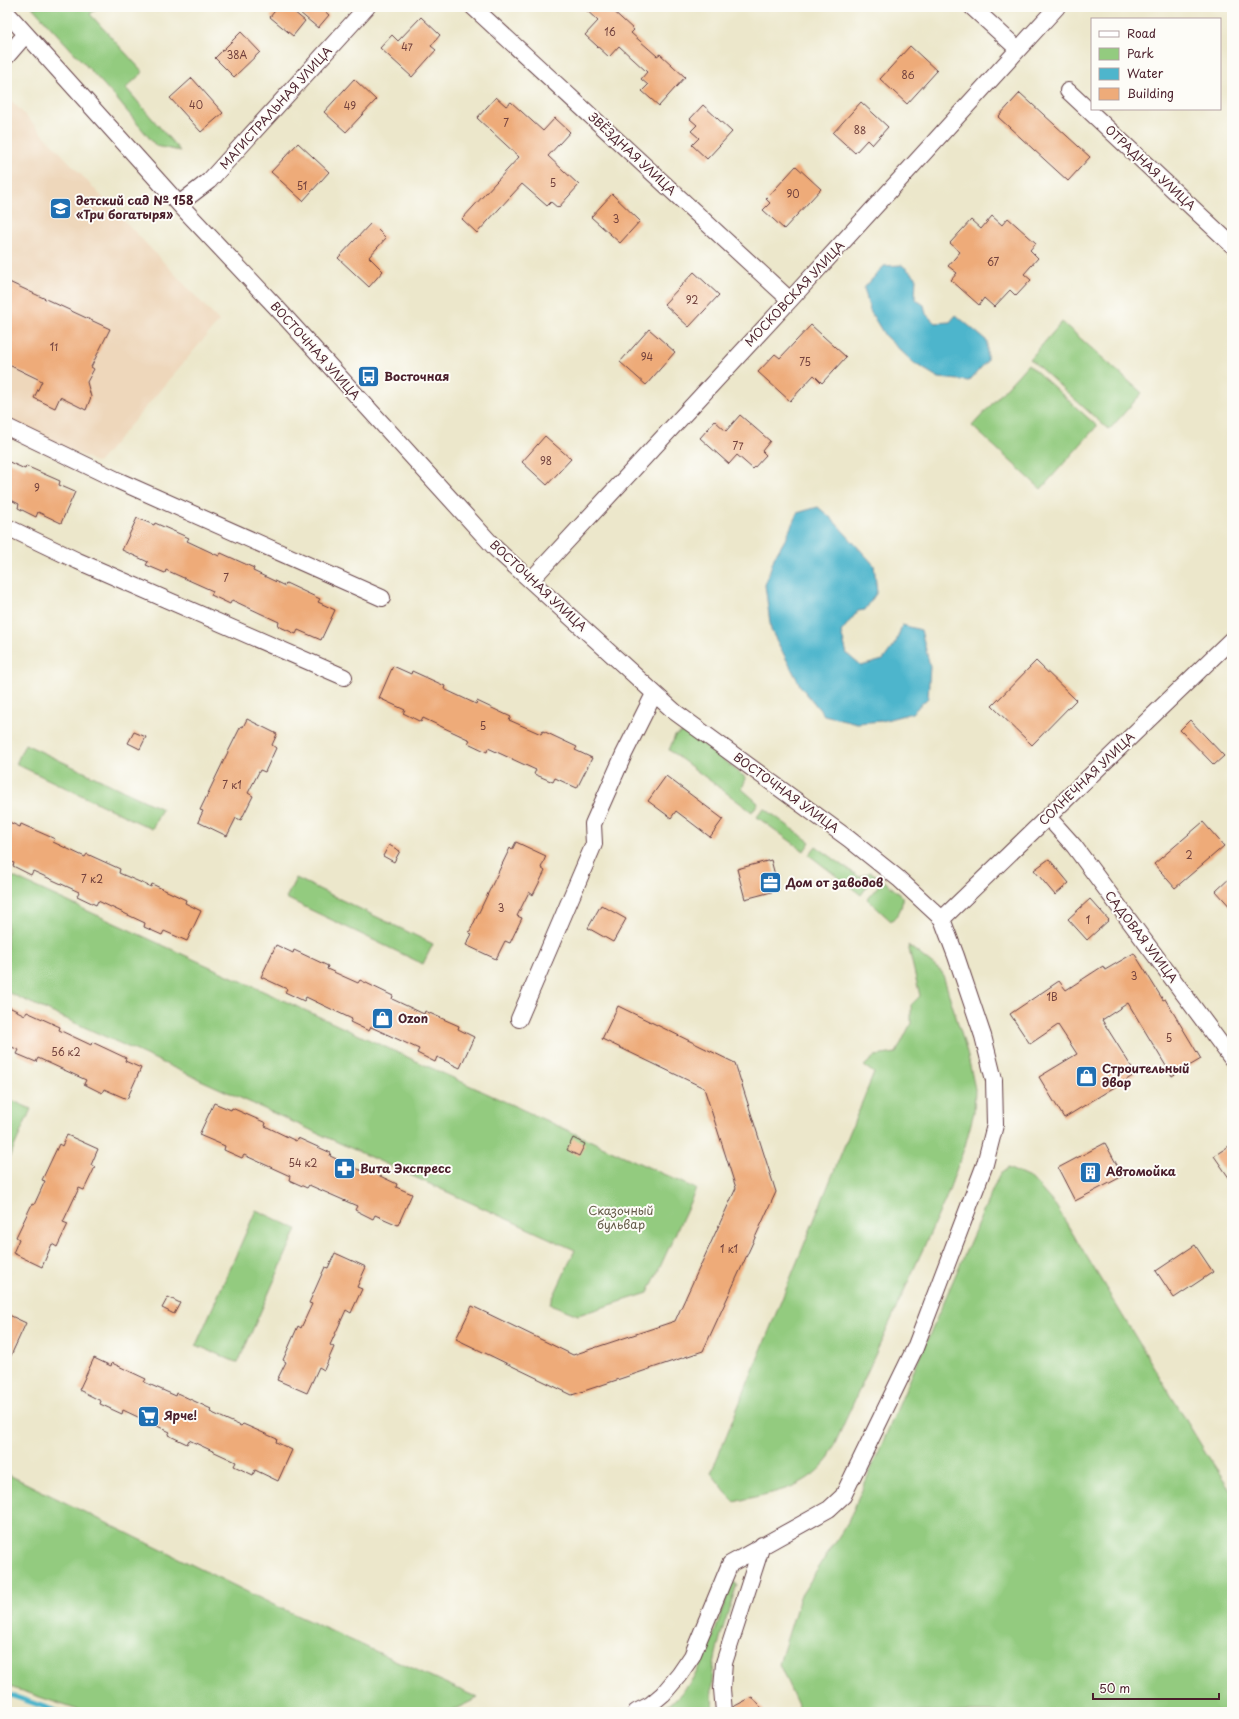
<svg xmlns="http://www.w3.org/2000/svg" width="1239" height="1719" viewBox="0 0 1239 1719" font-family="'Playpen Sans',sans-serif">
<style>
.built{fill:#eed7bb}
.green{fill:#93cb7f;stroke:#6e7555}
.water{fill:#4eb5cc;stroke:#4c6a7c}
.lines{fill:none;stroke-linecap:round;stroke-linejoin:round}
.stream{stroke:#4eb5cc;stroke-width:5}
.building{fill:#eeab79}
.minor-casing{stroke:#623d43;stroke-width:18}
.minor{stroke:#fff;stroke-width:16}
.labels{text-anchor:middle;stroke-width:4;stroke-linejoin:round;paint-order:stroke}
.number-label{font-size:10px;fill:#73423e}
.street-label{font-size:12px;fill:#4a1f2b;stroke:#fdfcf7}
.poi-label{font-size:12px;font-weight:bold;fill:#4a1f2b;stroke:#fdfcf7;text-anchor:start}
.park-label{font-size:12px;fill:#645b48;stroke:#fdfcf7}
</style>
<rect width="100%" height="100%" fill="#fdfcf7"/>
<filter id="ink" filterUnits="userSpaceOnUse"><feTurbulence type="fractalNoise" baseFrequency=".025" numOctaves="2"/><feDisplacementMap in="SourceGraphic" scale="8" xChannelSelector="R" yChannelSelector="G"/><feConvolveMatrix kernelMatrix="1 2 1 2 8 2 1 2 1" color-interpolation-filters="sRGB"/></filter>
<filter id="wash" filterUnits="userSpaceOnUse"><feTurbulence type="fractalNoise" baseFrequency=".012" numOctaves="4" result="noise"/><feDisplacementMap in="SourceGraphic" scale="16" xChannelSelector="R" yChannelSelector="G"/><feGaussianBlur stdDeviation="0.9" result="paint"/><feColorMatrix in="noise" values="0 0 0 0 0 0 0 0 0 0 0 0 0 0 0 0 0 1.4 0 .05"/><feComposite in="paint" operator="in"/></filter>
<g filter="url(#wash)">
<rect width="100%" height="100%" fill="#ece7cb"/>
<path class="built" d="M7 96 219 321 98 463 7 421Z"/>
<path class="green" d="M32 7H99L90 14 143 72 126 88 180 151 156 146 116 98Z
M1062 322 1142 393 1109 430 1030 359Z
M1028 364 1097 426 1041 489 972 426Z
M682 732 691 734 746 778 742 789 758 803 752 812 669 750 675 736Z
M25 744 162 809 152 829 16 764Z
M764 808 810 842 804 851 757 817Z
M816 846 859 877 870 872 876 875 861 895 809 855Z
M7 874 696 1189 648 1293 578 1315 550 1304 575 1250 7 992Z
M296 878 433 944 423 964 286 898Z
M883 880 902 896C903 907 900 913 891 921L867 899Z
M908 945 942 972 967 1052 975 1089 974 1112 965 1146 946 1198 828 1459C804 1491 771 1492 734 1502L711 1473 874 1073 864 1066 875 1056 896 1053 911 1023V1005L920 996Z
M7 1098 31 1109 7 1163Z
M1008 1168 1032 1179 1056 1206 1206 1453 1232 1492V1712H801L779 1664 800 1597 848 1522 999 1175Z
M256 1210 297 1229 238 1363 196 1345Z
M7 1474 274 1605 478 1698 449 1712H84L7 1686Z
M732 1582 737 1584C725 1625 705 1669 714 1712H655C661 1708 668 1705 673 1701 707 1672 717 1622 732 1582Z"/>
<path class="water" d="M902 265 916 277 915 299 924 305 926 314 935 323 950 322 956 315 987 341V361L969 381 939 378 914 363 885 336 870 311 864 288 884 266Z
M818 507 831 518 874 565 877 592 865 610 858 611 841 632 847 654 861 666 883 660 896 642 902 625 921 630 930 666 928 698 912 713 882 721 857 723 824 715 801 687 771 630 765 585 774 558 786 538 797 513Z"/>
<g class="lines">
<path class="stream" d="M7 1694 59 1712"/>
</g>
<g id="blocks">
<path class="building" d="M278 7H288L305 21 293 36 270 17Z
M293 7H320L329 15 318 28Z
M583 7H609L634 30 631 33 657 56 660 54 685 77 659 106 642 91 648 85 641 79 647 72 619 46 609 57 585 35 598 21Z
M421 17 440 35 431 46 436 50 412 77 380 48 392 35 398 41Z
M241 32 260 52 234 77 215 58Z
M910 46 937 71 907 104 880 79Z
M192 78 223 113 201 132 170 98Z
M354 79 376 100 346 132 324 112Z
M1020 93 1090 157 1068 181 998 117Z
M496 97 506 106 511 102 543 131 555 118 570 132 548 156 579 185 558 208 551 202 547 206 522 184 477 233 462 219 519 157 477 118Z
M861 102 888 127 872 145 867 140 855 153 833 133Z
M703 105 732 132 707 159 692 145 699 138 691 131 697 125 690 119Z
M298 143 329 172 303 201 271 172Z
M796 166 821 189 784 229 763 210 770 203 766 199Z
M612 194 640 221 620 243 591 217Z
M992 216 1002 225 1008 218 1036 243 1030 250 1038 258 1024 274 1031 280 1016 296 1010 290 994 307 984 298 979 305 951 280 957 273 948 266 960 252 950 243 971 220 981 229Z
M371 223 386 238 369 257 383 271 369 287 338 258Z
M694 272 719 295 689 327 664 304Z
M7 281 110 329 91 367 94 369 87 382 91 397 86 410 60 397 55 408 34 398 42 381 7 364Z
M811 325 846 357 822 383 814 375 790 401 758 372 775 354 780 358Z
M649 329 675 352 646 385 620 362Z
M740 415 770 441 762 451 766 455 753 469 737 455 729 464 700 438 715 421 726 431Z
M545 436 571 459 547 485 522 462Z
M7 461 25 469 26 466 60 481 59 485 75 492 61 523 38 512 36 517 18 508 19 504 7 498Z
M137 518 154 525 155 523 189 538 187 541 219 556 221 553 254 568 253 571 285 586 286 583 320 599 318 602 335 610 321 640 298 630 296 634 278 626 279 622 232 600 230 604 211 595 213 591 166 570 165 573 146 565 148 562 122 550Z
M1036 661 1076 700 1032 745 992 706Z
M393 666 411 674 412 671 445 686 444 689 476 704 477 701 511 717 509 720 541 734 543 731 577 747 575 750 592 758 577 788 555 778 553 782 534 774 536 770 488 748 487 752 468 743 470 740 423 718 421 722 403 713 405 710 379 698Z
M247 719 277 734 272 745 276 748 265 772 260 770 248 793 253 796 241 820 236 818 227 836 198 822 203 811 200 810 224 760 241 726 243 727Z
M1190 720 1224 756 1214 765 1180 730Z
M134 732 146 737 140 749 128 743Z
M666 776 723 819 710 837 676 811 671 818 648 801Z
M7 821 20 827 21 824 55 839 53 842 85 857 87 854 120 869 119 873 151 887 152 884 186 900 185 903 201 911 187 941 164 931 162 935 144 927 145 923 98 901 96 905 77 896 79 892 33 871 31 875 13 866 14 863 7 860Z
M1203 822 1224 846 1175 888 1154 864Z
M516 842 546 856 541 868 545 871 533 895 529 892 517 916 522 918 510 943 505 941 496 959 466 945 472 934 469 933 493 883 510 848 512 850Z
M389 845 400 851 394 862 383 856Z
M1049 859 1069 883 1055 895 1034 870Z
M771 860 779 890 745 899 737 869Z
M1232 876V909L1216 891Z
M1090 899 1109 920 1087 940 1068 919Z
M601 905 626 919 613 942 588 928Z
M276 945 293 953 294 950 328 966 327 969 358 983 360 980 393 996 392 999 424 1014 425 1011 459 1026 458 1029 474 1037 460 1068 437 1057 435 1062 417 1053 419 1049 371 1027 369 1031 350 1022 352 1019 306 997 304 1001 285 992 287 989 261 977Z
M1134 953 1163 1000 1165 999 1201 1059 1172 1076 1128 1003 1102 1020 1136 1074 1064 1118 1039 1077 1077 1054 1058 1025 1030 1044 1010 1014 1059 981 1066 990 1103 966 1105 970Z
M7 1006 25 1015 27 1012 60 1027 59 1030 91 1045 92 1042 126 1058 125 1061 141 1068 127 1099 104 1089 102 1093 84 1084 86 1080 38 1058 36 1062 17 1054 19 1050 7 1045Z
M618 1006 735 1063 776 1192 703 1351 572 1395 456 1339 472 1306 573 1355 675 1321 736 1188 704 1088 602 1039Z
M214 1103 231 1110 232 1108 266 1123 265 1126 296 1141 298 1138 331 1153 330 1156 362 1171 363 1168 397 1184 396 1187 412 1194 398 1225 375 1215 373 1219 355 1210 357 1206 309 1185 307 1188 289 1180 290 1176 244 1155 242 1158 224 1150 225 1146 199 1135Z
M67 1135 98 1149 91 1165 95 1167 84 1190 79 1188 63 1222 68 1224 57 1247 52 1244 42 1267 13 1253 19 1239 16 1237 32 1204 34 1205 45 1181 42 1180 59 1144 62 1146Z
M573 1138 585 1144 579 1156 567 1150Z
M1105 1143 1123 1176 1075 1201 1058 1168Z
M1232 1144V1182L1214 1156Z
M1195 1245 1213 1272 1174 1298 1156 1271Z
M335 1253 366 1267 357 1287 362 1289 351 1313 346 1310 330 1345 334 1347 324 1370 319 1367 307 1393 277 1380 286 1362 283 1360 298 1326 301 1328 312 1304 309 1303 325 1267 328 1268Z
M168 1297 180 1303 174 1314 162 1308Z
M7 1314 26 1323 7 1364Z
M94 1358 111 1366 112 1363 146 1379 144 1382 176 1396 177 1393 211 1409 210 1412 241 1426 243 1424 277 1439 276 1442 292 1450 278 1481 255 1470 253 1475 234 1466 236 1462 189 1440 187 1444 168 1435 170 1432 123 1410 122 1414 100 1404 101 1401 79 1390Z
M752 1697 765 1712H733V1707Z"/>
</g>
</g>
<g filter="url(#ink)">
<use href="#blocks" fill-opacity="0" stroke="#623d43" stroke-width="1"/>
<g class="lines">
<defs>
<path id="minor" d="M473 7 790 300
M972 7 1018 49
M7 13 179 204 277 308 496 549 675 712 849 839 899 879 942 919 956 956 983 1036 994 1080 995 1125 985 1164 915 1348 843 1496 829 1509 730 1564 692 1656 679 1675 663 1694 650 1705 636 1712
M7 56 26 34
M1068 91 1232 245
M179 204 209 181 367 7
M7 427 119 481 382 598
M7 527 78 561 344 677
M531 580 790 300 1057 7
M1048 817 1074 846 1232 1059
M942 919 1232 639
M519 1019 594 844 593 824 624 754 654 694
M724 1712 722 1689 724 1663 762 1545"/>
</defs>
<use href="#minor" class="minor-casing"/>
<use href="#minor" class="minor"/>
</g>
</g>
<defs>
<symbol id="school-square" viewBox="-11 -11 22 22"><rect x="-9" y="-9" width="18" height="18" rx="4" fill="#1f6fb2" stroke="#fdfcf7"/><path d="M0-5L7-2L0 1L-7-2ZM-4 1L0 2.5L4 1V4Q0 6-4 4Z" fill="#fff"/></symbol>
<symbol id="bus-square" viewBox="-11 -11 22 22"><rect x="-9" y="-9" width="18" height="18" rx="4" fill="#1f6fb2" stroke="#fdfcf7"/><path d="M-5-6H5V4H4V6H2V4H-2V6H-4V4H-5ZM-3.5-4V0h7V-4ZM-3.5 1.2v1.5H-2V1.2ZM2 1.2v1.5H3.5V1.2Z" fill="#fff"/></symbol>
<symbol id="office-square" viewBox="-11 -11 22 22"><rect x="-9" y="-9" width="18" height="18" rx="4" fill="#1f6fb2" stroke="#fdfcf7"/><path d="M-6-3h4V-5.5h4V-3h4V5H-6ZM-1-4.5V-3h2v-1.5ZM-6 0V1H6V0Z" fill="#fff"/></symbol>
<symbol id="shop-square" viewBox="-11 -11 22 22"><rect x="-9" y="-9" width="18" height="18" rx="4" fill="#1f6fb2" stroke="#fdfcf7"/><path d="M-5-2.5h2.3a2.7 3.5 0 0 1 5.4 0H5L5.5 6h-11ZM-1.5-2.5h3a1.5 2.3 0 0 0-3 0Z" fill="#fff"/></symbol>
<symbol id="pharmacy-square" viewBox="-11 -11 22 22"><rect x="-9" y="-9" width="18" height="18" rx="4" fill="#1f6fb2" stroke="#fdfcf7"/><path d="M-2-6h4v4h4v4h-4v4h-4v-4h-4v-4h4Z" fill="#fff"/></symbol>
<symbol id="building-square" viewBox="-11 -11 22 22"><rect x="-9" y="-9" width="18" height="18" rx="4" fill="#1f6fb2" stroke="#fdfcf7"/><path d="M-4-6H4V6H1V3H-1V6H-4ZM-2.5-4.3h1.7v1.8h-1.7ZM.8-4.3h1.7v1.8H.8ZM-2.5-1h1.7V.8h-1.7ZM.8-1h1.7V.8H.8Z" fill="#fff"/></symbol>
<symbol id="supermarket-square" viewBox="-11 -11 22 22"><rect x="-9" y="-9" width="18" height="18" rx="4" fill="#1f6fb2" stroke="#fdfcf7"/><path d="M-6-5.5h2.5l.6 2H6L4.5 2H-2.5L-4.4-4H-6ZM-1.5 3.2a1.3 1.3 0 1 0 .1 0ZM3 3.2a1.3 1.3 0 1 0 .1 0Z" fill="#fff"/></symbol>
</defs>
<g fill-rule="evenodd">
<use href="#school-square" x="48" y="196" width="25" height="25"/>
<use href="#bus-square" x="356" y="364" width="25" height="25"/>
<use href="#office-square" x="758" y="870" width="25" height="25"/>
<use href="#shop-square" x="370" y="1006" width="25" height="25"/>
<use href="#shop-square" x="1074" y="1064" width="25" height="25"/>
<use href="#pharmacy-square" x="332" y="1156" width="25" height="25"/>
<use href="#building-square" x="1078" y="1160" width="25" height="25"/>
<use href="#supermarket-square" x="136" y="1404" width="25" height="25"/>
</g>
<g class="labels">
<g class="number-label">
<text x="610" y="36">16</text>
<text x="407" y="51">47</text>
<text x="237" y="59">38А</text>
<text x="908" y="79">86</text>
<text x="196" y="109">40</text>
<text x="350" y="110">49</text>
<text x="506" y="127">7</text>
<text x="860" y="134">88</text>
<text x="553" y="187">5</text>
<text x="302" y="190">51</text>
<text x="793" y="198">90</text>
<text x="616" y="223">3</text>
<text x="993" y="266">67</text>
<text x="692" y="304">92</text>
<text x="54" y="351">11</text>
<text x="647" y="361">94</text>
<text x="805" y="366">75</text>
<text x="738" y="450">77</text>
<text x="546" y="465">98</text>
<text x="37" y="492">9</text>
<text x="226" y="582">7</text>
<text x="483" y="730">5</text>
<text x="232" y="789">7 к1</text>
<text x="1189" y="859">2</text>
<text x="92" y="883">7 к2</text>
<text x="501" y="912">3</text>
<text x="1088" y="924">1</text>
<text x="1134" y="980">3</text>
<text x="1052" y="1001">1В</text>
<text x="1169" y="1042">5</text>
<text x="66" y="1056">56 к2</text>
<text x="303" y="1167">54 к2</text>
<text x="729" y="1253">1 к1</text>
</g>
<g class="street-label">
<text transform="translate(276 108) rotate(-48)" y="4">МАГИСТРАЛЬНАЯ УЛИЦА</text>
<text transform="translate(632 154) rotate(43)" y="4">ЗВЁЗДНАЯ УЛИЦА</text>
<text transform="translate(1150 168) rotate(43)" y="4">ОТРАДНАЯ УЛИЦА</text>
<text transform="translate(795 294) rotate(-47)" y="4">МОСКОВСКАЯ УЛИЦА</text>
<text transform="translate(315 351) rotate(48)" y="4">ВОСТОЧНАЯ УЛИЦА</text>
<text transform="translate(538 586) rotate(43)" y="4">ВОСТОЧНАЯ УЛИЦА</text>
<text transform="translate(1087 779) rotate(-44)" y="4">СОЛНЕЧНАЯ УЛИЦА</text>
<text transform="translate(786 793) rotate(36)" y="4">ВОСТОЧНАЯ УЛИЦА</text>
<text transform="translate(1141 937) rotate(53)" y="4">САДОВАЯ УЛИЦА</text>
</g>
<g class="poi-label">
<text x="76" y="205">детский сад № 158<tspan x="76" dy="14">«Три богатыря»</tspan></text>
<text x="384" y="381">Восточная</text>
<text x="786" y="887">Дом от заводов</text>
<text x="398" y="1023">Ozon</text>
<text x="1102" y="1073">Строительный<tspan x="1102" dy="14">двор</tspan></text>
<text x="360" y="1173">Вита Экспресс</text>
<text x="1106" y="1176">Автомойка</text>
<text x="164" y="1420">Ярче!</text>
</g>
<g class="park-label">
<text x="621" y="1215">Сказочный<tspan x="621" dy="14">бульвар</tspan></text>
</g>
</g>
<rect width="1239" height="1719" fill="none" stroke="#fdfcf7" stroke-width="24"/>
<rect x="1091" y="18" width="130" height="92" fill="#fdfcf7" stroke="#b5a4a5"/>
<rect x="1099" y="31" width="20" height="6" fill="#ffffff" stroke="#b5a4a5"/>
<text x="1127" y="38" font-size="12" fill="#4a1f2b">Road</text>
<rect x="1099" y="48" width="20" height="12" fill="#93cb7f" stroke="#b5a4a5"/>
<text x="1127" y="58" font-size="12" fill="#4a1f2b">Park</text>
<rect x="1099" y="68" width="20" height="12" fill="#4eb5cc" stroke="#b5a4a5"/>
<text x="1127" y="78" font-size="12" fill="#4a1f2b">Water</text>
<rect x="1099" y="88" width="20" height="12" fill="#eeab79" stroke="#b5a4a5"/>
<text x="1127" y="98" font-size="12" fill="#4a1f2b">Building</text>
<path d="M1093 1693v6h126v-6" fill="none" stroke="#4a1f2b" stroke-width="2"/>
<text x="1099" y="1693" font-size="12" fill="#4a1f2b" stroke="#fdfcf7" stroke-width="3" paint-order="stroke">50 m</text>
</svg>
